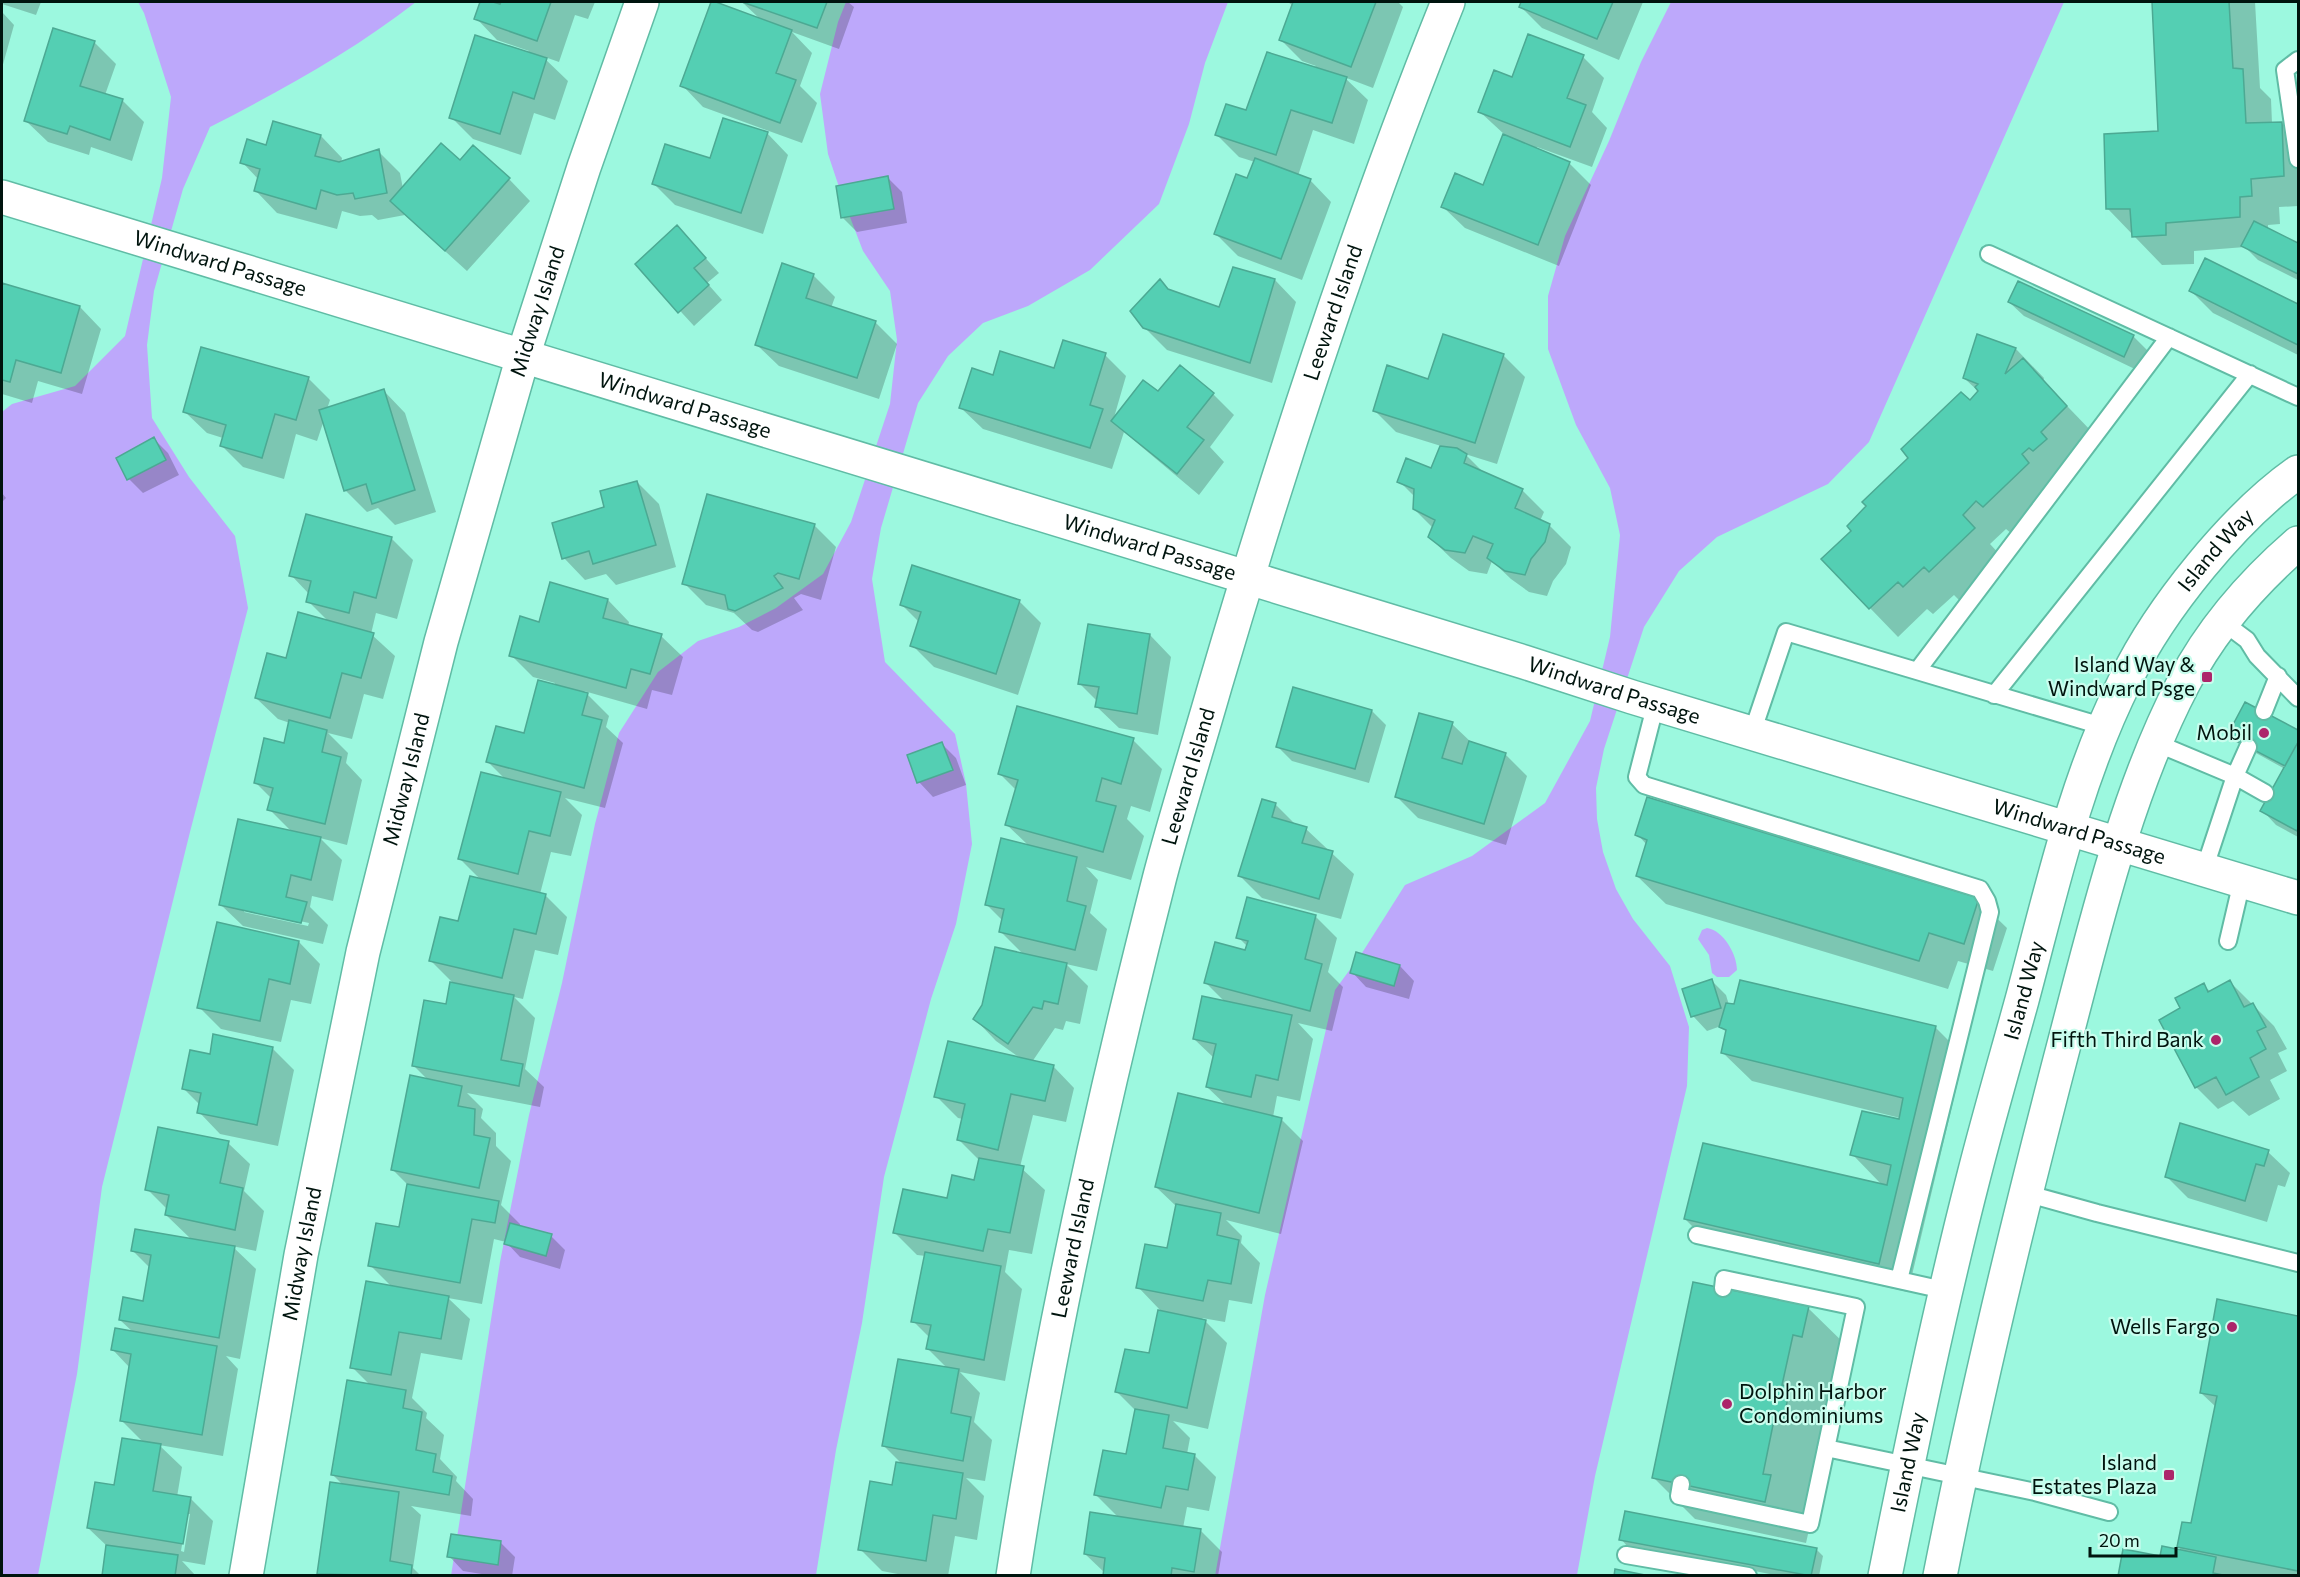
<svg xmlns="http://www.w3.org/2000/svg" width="2300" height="1577" viewBox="0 0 2300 1577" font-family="Commissioner,sans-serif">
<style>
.water{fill:#bda8fb}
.shadow{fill:#0003;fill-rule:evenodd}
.building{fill:#54cfb3;stroke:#4ca993;stroke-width:1.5}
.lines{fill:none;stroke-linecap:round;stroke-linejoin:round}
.service-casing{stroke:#60bca5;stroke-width:20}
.minor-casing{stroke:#60bca5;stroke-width:36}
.tertiary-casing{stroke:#60bca5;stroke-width:36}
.service{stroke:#fff;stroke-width:16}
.minor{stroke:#fff;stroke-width:33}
.tertiary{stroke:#fff;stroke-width:33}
.poi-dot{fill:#ac256a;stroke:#c8fded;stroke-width:2}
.labels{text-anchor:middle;stroke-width:4.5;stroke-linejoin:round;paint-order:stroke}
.street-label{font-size:21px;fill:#00140e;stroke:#c8fded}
.poi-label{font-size:21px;fill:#00140e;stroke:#c8fded;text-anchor:end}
</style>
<rect width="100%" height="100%" fill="#9cf8df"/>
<path class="water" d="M138 2H416C353 51 282 90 210 127L183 189 154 291 147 345 152 418 189 477 235 536 248 608 190 832 102 1187 77 1374 38 1575 2 1576V412L12 404 75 386 125 336 162 178 171 97 144 13Z
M846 2H1228L1205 63 1189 124 1159 204 1090 270 1028 306 983 323 948 356 918 403 881 528 872 579 885 662 955 734 966 784 972 844 956 924 931 999 884 1177 862 1323 836 1450 816 1575 451 1576 500 1262 529 1115 562 983 595 824 619 733 658 672 698 641 739 627 776 608 823 574 851 522 890 404 897 340 890 291 863 251 843 199 828 154 820 94 838 22Z
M1671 2H2064L1869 442 1828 484 1717 537 1679 571 1644 627 1604 749 1596 788 1597 819 1603 852 1616 889 1633 919 1670 966 1689 1027 1687 1086 1595 1476 1577 1575 1215 1576 1265 1295 1335 990 1362 953 1405 885 1472 856 1545 803 1590 721 1610 637 1620 535 1610 488 1576 425 1548 349V296L1565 236 1609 141 1641 62Z
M1707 928C1723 930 1737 954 1737 970L1729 977H1717L1712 973 1709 955 1698 939 1702 930Z"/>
<path class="shadow" d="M2 2H41L36 15 2 4Z
M482 2H489L501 6 503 2H595L588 19 575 15 559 62 542 56 568 81 555 120 534 113 521 155 473 139 451 117 529 51 497 40 476 18Z
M713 2 760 19 742 2H848L854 7 839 49 792 32 812 53 800 86 817 103 802 143 703 107 682 85Z
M1288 2H1398L1403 7 1373 88 1344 77 1368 100 1354 144 1313 130 1298 176 1310 180 1331 202 1302 280 1238 256 1216 234 1248 179 1255 162 1239 157 1217 135 1247 112 1316 66 1302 61 1280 39 1293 6Z
M1522 2H1643L1619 60 1542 28 1520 6Z
M2153 2H2255L2260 88 2271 99 2272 123H2282L2298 140V206L2279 207 2280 224 2268 225V230L2298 245V280L2258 260 2245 247 2194 251V264L2162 265 2108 209 2159 132Z
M2 12 14 25 2 68Z
M94 42 116 64 105 95 122 100 144 122 132 161 91 147 89 155 48 142 26 121Z
M1583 57 1604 78 1592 112 1607 128 1592 167 1537 147 1536 149 1569 163 1591 185 1559 266 1465 228 1443 207 1484 187 1505 135 1479 111 1513 79Z
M274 123 321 136 342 158 341 163 378 151 400 173 403 189 460 162 509 179 530 201 467 271 405 215 378 220 372 215 360 216 342 211 337 229 277 213 256 191 259 180 242 162 267 147Z
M767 133 788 155 763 234 675 205 654 184 711 160Z
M888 178 902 192 907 223 857 232 843 218Z
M691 242 719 273 707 283 722 300 694 326 637 264Z
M2206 260 2298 306V355L2213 313 2191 291Z
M813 275 835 297 831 308 875 322 897 344 879 399 779 366 757 345Z
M1275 280 1296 302 1272 383 1167 350 1144 327 1171 292 1220 309Z
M2018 283 2133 336 2148 351 2139 371 2024 316 2009 302Z
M2 285 80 307 101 329 82 394 38 381 32 403 2 394Z
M1978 336 2016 349 2044 378 2043 381 2095 435 2012 534 2006 529 1990 544 2003 558 1959 600 1954 595 1933 614 1927 609 1898 637 1870 608 1853 531 1979 392 1964 378Z
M1105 355 1126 376 1113 421 1158 394H1213L1234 415 1210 447 1224 462 1199 495 1124 432 1112 469 983 429 961 408 994 377 1055 370Z
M1503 355 1525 377 1497 464 1465 454 1485 474 1522 490 1544 512 1540 521 1549 525 1571 547 1566 564 1553 581 1547 596 1529 592 1511 579 1492 561 1487 574 1469 571 1451 558 1429 537 1433 528 1414 509 1415 497 1399 481 1432 470 1441 446 1396 432 1374 410 1429 380Z
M308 378 330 400 327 409 384 391 405 413 436 512 395 525 378 508 367 512 345 490 324 420 317 441 296 434 284 479 243 467 221 445 223 438 207 433 185 412Z
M154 439 168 453 179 475 143 493 129 479Z
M637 482 659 504 676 567 616 585 606 574 585 580 564 558 606 508Z
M2 493 6 498 2 502Z
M814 525 836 547 821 600 801 594 794 598 803 610 758 632 752 630 734 613 706 605 684 583Z
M391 538 413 560 397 619 376 613 371 634 395 656 383 699 364 694 352 739 328 733 348 753 346 763 362 780 347 845 320 838 342 860 333 901 312 896 310 907 328 925 323 944 243 926 221 905 292 832 269 809 272 799 255 782 285 745 290 723 278 719 256 698 287 659 329 622 308 601 309 594 291 575ZM244 909 309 923 308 926 244 912Z
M608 600 629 622 628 627 661 636 683 657 672 695 652 690 647 709 584 691 609 716 606 727 623 743 605 808 565 798 582 815 571 856 551 852 540 894 545 895 567 917 558 955 535 950 523 999 514 997 535 1018 525 1069 544 1087 540 1107 467 1093 483 1109 481 1118 496 1133V1146L511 1161 501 1205 520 1224V1227L551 1236 565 1250 560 1269 520 1257 506 1242 494 1239 482 1304 448 1298 470 1319 462 1360 421 1353 412 1398 427 1413 426 1418 444 1435 440 1459 457 1477 456 1481 473 1499 471 1516 411 1506 421 1515 413 1568 421 1576H320L319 1574 343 1485 333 1475 370 1385 352 1367 392 1287 370 1265 400 1229 408 1185 393 1170 429 1081 413 1065 447 1006 452 982 431 961 460 923 481 880 460 859 506 780 488 762 525 735 555 683 533 677 511 655 540 624Z
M1019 601 1041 623 1018 695 934 667 912 645 919 622 902 605Z
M1150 635 1171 657 1158 735 1119 728 1097 707 1098 702 1079 683Z
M2246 704 2298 732V837L2276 825 2262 810 2285 769 2236 742 2229 735Z
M1372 711 1386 725 1369 783 1292 761 1277 746Z
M1452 724 1473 744 1505 754 1527 776 1506 845 1418 818 1397 797Z
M1133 740 1162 769 1150 812 1131 806 1127 819 1144 836 1131 880 1086 867 1098 880 1090 913 1107 929 1097 971 1066 964 1088 986 1080 1024 1066 1021 1063 1030 1055 1028 1032 1062 1053 1066 1074 1088 1066 1122 1033 1115 1020 1167 1045 1190 1032 1254 1009 1250 1005 1272 1022 1289 1005 1381 960 1372 980 1393 974 1422 992 1440 985 1481 966 1478 984 1496 977 1540 955 1536 948 1576H908L882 1571 860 1549 894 1486 902 1464 884 1446 948 1369 928 1349 930 1338 913 1321 926 1256 917 1255 895 1233 975 1182 980 1161 959 1140 963 1119 958 1118 936 1096 1023 1060 996 1041 975 1019 1024 955 1000 931 1003 921 987 905 1029 846 1007 825 1016 790 1000 774Z
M942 744 956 758 966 785 933 797 919 782Z
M1275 804 1297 826 1306 829 1354 874 1341 919 1262 898 1240 876Z
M1637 834 1978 900 2007 928 1993 971 1958 961 1948 989 1666 904 1637 876 1647 845Z
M1315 916 1337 938 1328 972 1343 987 1332 1031 1298 1023 1313 1039 1300 1101 1277 1096 1273 1117 1282 1120 1303 1141 1281 1234 1226 1220 1242 1236 1241 1243 1260 1263 1252 1304 1229 1300 1225 1322 1202 1318 1227 1343 1208 1429 1173 1421 1190 1438 1187 1454 1194 1455 1216 1477 1209 1511 1187 1507 1183 1528 1201 1531 1222 1552 1218 1576H1104L1105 1573 1085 1554 1119 1518 1096 1495 1127 1456 1136 1411 1117 1392 1150 1355 1160 1310 1138 1287 1169 1250 1177 1207 1156 1187 1227 1106 1207 1087 1214 1058 1194 1039 1225 1002 1206 983 1247 952 1248 947 1238 937Z
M299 942 320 964 311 1004 291 1000 281 1042 221 1029 199 1007Z
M1400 966 1414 981 1409 999 1366 987 1352 972Z
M1712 981 1726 995 1729 1005 1935 1027 1964 1056 1908 1292 1714 1248 1685 1219 1883 1186 1852 1154 1900 1121V1118L1752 1081 1723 1053 1727 1033 1721 1026 1707 1031 1693 1016Z
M2230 982 2274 1026 2287 1049 2278 1053 2287 1071 2270 1080 2280 1099 2249 1116 2233 1101 2218 1109 2196 1087 2182 1009 2203 985 2211 992Z
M272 1048 294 1070 278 1146 220 1134 199 1112 200 1105 183 1088 211 1056Z
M228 1143 250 1164 244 1191 264 1211 256 1251 232 1246 256 1269 240 1359 226 1356 238 1369 223 1456 159 1445 182 1467 177 1497 191 1499 213 1521 205 1565 182 1561 196 1576H104L108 1547 88 1528 144 1443 121 1420 130 1368 113 1350 134 1333 120 1320 144 1303 150 1268 133 1251 192 1240 166 1215 167 1209 147 1189ZM187 1514H190L184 1552 181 1551Z
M2268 1152 2290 1173 2285 1187 2278 1185 2267 1222 2188 1198 2166 1176Z
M2218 1301 2298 1317V1576H2120L2161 1558 2184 1552 2178 1547 2192 1525 2216 1407 2201 1393Z
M1808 1308 1850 1349 1806 1543 1695 1519 1654 1478Z
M1621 1539 1816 1549 1823 1556 1819 1576H1780L1627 1546Z
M501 1543 515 1557 512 1576H494L463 1571 449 1556Z"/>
<path class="building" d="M480 2H493L500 4 501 2H551L537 41 474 19Z
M711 2H716L792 30 776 73 796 80 780 123 680 86Z
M742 2H827L817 28Z
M1293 2H1376L1351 67 1279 40Z
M1521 2H1613L1597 39 1519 7Z
M2152 2H2229L2233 68 2243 69 2246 123 2282 122 2284 176 2251 179 2252 196 2240 197V217L2166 223V235L2132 237 2130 209H2106L2104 134 2158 131Z
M53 28 95 41 80 86 123 99 110 140 70 126 67 134 24 121Z
M1528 34 1584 55 1567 98 1586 105 1570 147 1478 112 1494 70 1512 77Z
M475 35 547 58 534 99 513 92 500 134 449 118Z
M1267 52 1347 77 1332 123 1291 110 1276 155 1215 135 1226 104 1246 110Z
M723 118 768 132 741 213 652 184 665 144 710 158Z
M273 121 321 135 315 156 339 162 379 149 387 193 355 199 353 193 337 195 321 190 316 209 254 191 260 169 240 163 247 139 266 145Z
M1503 134 1570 162 1538 245 1441 207 1455 173 1483 185Z
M441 143 460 160 473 145 510 178 445 251 390 201Z
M1255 158 1311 179 1281 259 1214 234 1236 174 1247 178Z
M888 176 894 209 841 218 836 186Z
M2254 221 2298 243V274L2241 246Z
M677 225 706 258 694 268 709 285 678 313 635 264Z
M2205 258 2298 304V345L2189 291Z
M782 263 814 274 806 298 876 321 857 378 755 345Z
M1233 267 1275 279 1250 363 1143 328 1130 311 1160 279 1168 289 1219 307Z
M2018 281 2134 335 2124 357 2008 302Z
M2 283 80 306 61 373 16 360 10 382 2 380Z
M1443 334 1504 354 1475 443 1373 411 1387 365 1428 379Z
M1977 334 2016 348 2005 374 2023 358 2067 406 2041 432 2047 439 2033 451 2029 448 2022 454 2029 463 1983 507 1976 501 1963 515 1975 528 1929 572 1924 567 1903 587 1898 582 1869 609 1821 559 1851 531 1847 526 1866 506 1862 502 1908 458 1901 449 1961 392 1970 400 1978 391 1975 387 1978 384 1963 378Z
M1063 340 1106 353 1090 405 1103 409 1090 448 959 408 972 368 993 375 1000 351 1054 368Z
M201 347 309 377 296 420 275 414 262 458 220 446 226 425 183 412Z
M1180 365 1214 393 1187 427 1204 440 1177 474 1111 421 1143 380 1158 391Z
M384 389 415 490 372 504 366 484 344 491 319 410Z
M154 437 166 460 127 480 116 458Z
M1440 446 1457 448 1467 454 1464 463 1523 489 1515 508 1550 524 1545 542 1531 559 1525 575 1505 571 1487 558 1493 544 1473 536 1465 553 1445 550 1428 537 1435 520 1413 509 1414 489 1397 482 1406 458 1431 468Z
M637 481 656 545 593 564 589 551 562 559 552 523 604 507 600 491Z
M707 494 815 524 799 579 778 573 774 576 783 588 735 611 728 609 725 595 682 584Z
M306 514 392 537 376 598 354 592 349 613 306 602 311 581 289 576Z
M912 565 1020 600 996 674 910 646 921 612 900 605Z
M550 582 608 599 603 618 662 634 650 674 631 669 626 688 509 656 520 616 539 622Z
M298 612 374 633 361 678 342 673 330 718 255 698 267 653 286 658Z
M1088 624 1150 634 1137 714 1095 707 1099 687 1078 684Z
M538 680 588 693 582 715 602 720 584 788 486 762 496 726 524 733Z
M1293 687 1372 710 1355 769 1276 747Z
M2245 702 2298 730V742L2285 766 2227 736Z
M1017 706 1134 738 1121 784 1102 778 1096 801 1116 806 1103 852 1005 825 1018 780 998 774Z
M1419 713 1453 722 1442 758 1462 764 1469 741 1506 753 1484 824 1395 797Z
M289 720 327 730 322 752 341 757 325 824 267 810 273 788 254 783 264 738 284 743Z
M942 742 953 770 917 783 907 755Z
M2298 742V828L2297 831 2260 811Z
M481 772 561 792 550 836 529 831 518 874 458 859Z
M1647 797 1979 898 1964 944 1929 933 1919 961 1636 876 1647 840 1635 835Z
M1262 799 1276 803 1272 817 1307 827 1302 843 1333 851 1319 899 1238 876Z
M238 819 321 837 311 880 291 875 286 897 307 902 301 923 219 905Z
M1001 838 1077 857 1067 901 1086 906 1075 950 999 932 1004 909 985 905Z
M470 876 546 894 536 934 514 929 502 978 429 961 440 917 458 921Z
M1247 897 1316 915 1305 959 1322 964 1310 1011 1204 983 1215 942 1245 950 1248 941 1236 938Z
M217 922 299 941 290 984 269 979 260 1021 197 1008Z
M995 947 1067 963 1058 1004 1044 1001 1042 1009 1033 1007 1008 1044 973 1019 982 1005Z
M1356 952 1400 965 1394 986 1350 973Z
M1712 979 1721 1008 1691 1017 1682 989Z
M1740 980 1936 1026 1879 1264 1684 1219 1703 1143 1887 1185 1891 1165 1850 1155 1862 1111 1899 1119 1903 1098 1721 1053 1726 1030 1719 1027 1726 1003 1734 1004Z
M2230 980 2244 1007 2253 1003 2266 1027 2257 1031 2266 1049 2250 1058 2259 1077 2226 1095 2216 1077 2195 1088 2159 1020 2180 1008 2175 998 2204 983 2208 992Z
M450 982 514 995 501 1060 523 1064 519 1086 412 1066 424 1000 446 1004Z
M1202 996 1292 1015 1278 1080 1256 1075 1251 1097 1206 1087 1216 1044 1193 1039Z
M213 1034 273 1047 257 1125 197 1113 201 1093 182 1089 190 1050 210 1054Z
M948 1041 1054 1065 1045 1101 1011 1094 998 1150 957 1140 965 1104 934 1097Z
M410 1075 462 1086 458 1106 475 1109 474 1135 490 1138 479 1188 391 1170Z
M1178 1093 1282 1118 1259 1213 1155 1187Z
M2180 1123 2269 1150 2264 1166 2256 1164 2245 1201 2165 1177Z
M158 1127 229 1141 220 1183 243 1188 235 1230 165 1215 169 1195 145 1190Z
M979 1158 1024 1166 1010 1233 988 1229 983 1251 893 1233 903 1189 947 1198 952 1175 974 1180Z
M407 1184 499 1201 495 1223 472 1219 460 1283 368 1266 376 1223 399 1227Z
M1176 1204 1221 1213 1217 1235 1239 1240 1231 1284 1208 1280 1203 1301 1136 1288 1145 1244 1167 1248Z
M510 1223 552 1234 546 1256 504 1244Z
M135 1229 235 1246 219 1338 119 1320 123 1297 143 1301 151 1255 131 1251Z
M925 1252 1001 1266 984 1360 926 1349 931 1325 911 1322Z
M366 1281 449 1296 441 1339 399 1332 391 1375 350 1368Z
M1693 1282 1809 1306 1802 1337 1793 1335 1782 1385 1790 1387 1783 1422 1774 1420 1763 1474 1771 1475 1765 1502 1652 1478Z
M2217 1299 2298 1316V1571L2177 1547 2182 1522 2191 1523 2217 1396 2200 1393Z
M1158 1310 1206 1320 1187 1408 1115 1392 1125 1349 1149 1353Z
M115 1328 217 1346 202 1435 120 1421 131 1354 111 1350Z
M898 1359 959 1369 951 1413 971 1417 963 1461 882 1446Z
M347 1380 406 1390 403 1408 422 1412 416 1450 436 1454 433 1472 452 1476 449 1495 331 1475Z
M1135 1409 1169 1415 1163 1448 1195 1454 1188 1490 1166 1486 1161 1508 1094 1495 1103 1450 1126 1454Z
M122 1438 161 1444 153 1491 191 1497 183 1544 87 1528 95 1482 114 1485Z
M896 1462 963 1473 956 1519 933 1515 926 1561 858 1550 870 1481 892 1485Z
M330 1482 399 1492 390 1561 412 1565 411 1576 317 1574Z
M1625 1511 1817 1548 1811 1576 1619 1540Z
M1090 1512 1201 1529 1194 1572 1172 1568 1171 1576H1103L1105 1558 1084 1554Z
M451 1534 501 1541 498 1565 447 1557Z
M106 1545 178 1555 175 1576H102Z
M2162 1546 2216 1557 2213 1573 2228 1576H2118L2123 1549 2160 1556Z
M1615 1569 1650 1576H1614Z"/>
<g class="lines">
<defs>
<path id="service" d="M2298 60 2285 70 2298 159
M1989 254 2298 397
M2223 622 2247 640 2257 656 2298 698
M1917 671 2105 727
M1994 695 2250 374
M1656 703 1637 777 1644 785 1980 889 1987 901 1990 912 1899 1280
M2264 711 2278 676
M1752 733 1786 632 1917 671 2169 337
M2156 743 2235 776 2265 793
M2204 870 2235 776 2248 747
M2228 941 2242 881
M2025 1193 2097 1213 2298 1263
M1697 1235 1948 1291
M1826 1448 2035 1492 2109 1512
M1681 1484 1679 1496 1810 1524 1856 1307 1724 1279 1723 1288
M1626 1555 1748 1576"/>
<g id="minor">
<path id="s1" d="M2 197 1524 662 1632 697 2298 898"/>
<path id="s2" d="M246 1576 301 1255 363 952 441 642 523 356 584 167 642 2"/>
<path id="s3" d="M1013 1576C1049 1340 1101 1107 1160 876 1177 812 1197 749 1215 686 1283 455 1358 225 1448 2"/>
</g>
<g id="tertiary">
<path id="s4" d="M1885 1576C1912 1442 1940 1307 1974 1175 1989 1116 2006 1058 2022 1000 2051 892 2075 780 2126 679 2160 609 2234 517 2298 472"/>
<path d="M1940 1576C1976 1393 2020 1212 2067 1033 2097 918 2128 789 2183 684 2211 630 2253 582 2298 543"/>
</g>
</defs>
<use href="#service" class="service-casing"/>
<use href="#minor" class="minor-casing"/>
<use href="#tertiary" class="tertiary-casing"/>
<use href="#service" class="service"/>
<use href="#minor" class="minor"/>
<use href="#tertiary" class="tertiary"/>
</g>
<g class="poi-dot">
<rect x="2201" y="671" width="12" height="12" rx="3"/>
<circle cx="2264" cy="733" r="6"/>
<circle cx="2216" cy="1040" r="6"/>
<circle cx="2232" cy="1327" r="6"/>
<circle cx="1727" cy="1404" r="6"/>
<rect x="2163" y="1469" width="12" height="12" rx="3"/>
</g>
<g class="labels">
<g class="street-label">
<text dy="7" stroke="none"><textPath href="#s1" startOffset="228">Windward Passage</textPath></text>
<text dy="7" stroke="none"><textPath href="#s2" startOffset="1299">Midway Island</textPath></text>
<text dy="7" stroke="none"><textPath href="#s3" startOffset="1305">Leeward Island</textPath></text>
<text dy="7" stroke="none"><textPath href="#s1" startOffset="714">Windward Passage</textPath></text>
<text dy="7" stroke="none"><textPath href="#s1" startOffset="1200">Windward Passage</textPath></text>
<text dy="7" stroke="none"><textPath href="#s4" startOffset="1088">Island Way</textPath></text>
<text dy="7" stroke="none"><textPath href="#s1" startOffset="1686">Windward Passage</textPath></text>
<text dy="7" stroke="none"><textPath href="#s3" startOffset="819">Leeward Island</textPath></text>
<text dy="7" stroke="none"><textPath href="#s2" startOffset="813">Midway Island</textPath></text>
<text dy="7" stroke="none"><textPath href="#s1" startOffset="2172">Windward Passage</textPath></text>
<text dy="7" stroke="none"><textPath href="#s4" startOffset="602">Island Way</textPath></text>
<text dy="7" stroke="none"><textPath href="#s3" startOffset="333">Leeward Island</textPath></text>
<text dy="7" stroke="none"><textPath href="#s2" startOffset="327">Midway Island</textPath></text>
<text dy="7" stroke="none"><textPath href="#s4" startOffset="116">Island Way</textPath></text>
</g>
<g class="poi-label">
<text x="2195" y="672">Island Way &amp;<tspan x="2195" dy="24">Windward Psge</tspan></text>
<text x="2252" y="740">Mobil</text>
<text x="2204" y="1047">Fifth Third Bank</text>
<text x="2220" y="1334">Wells Fargo</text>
<text x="1739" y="1399" text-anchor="start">Dolphin Harbor<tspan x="1739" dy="24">Condominiums</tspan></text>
<text x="2157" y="1470">Island<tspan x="2157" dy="24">Estates Plaza</tspan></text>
</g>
</g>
<rect width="2300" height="1577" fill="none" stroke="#00140e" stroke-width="6"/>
<path d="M2090 1547v9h86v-9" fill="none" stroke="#00140e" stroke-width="3"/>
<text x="2099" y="1547" font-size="18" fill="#00140e" stroke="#c8fded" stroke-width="4.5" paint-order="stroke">20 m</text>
</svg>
